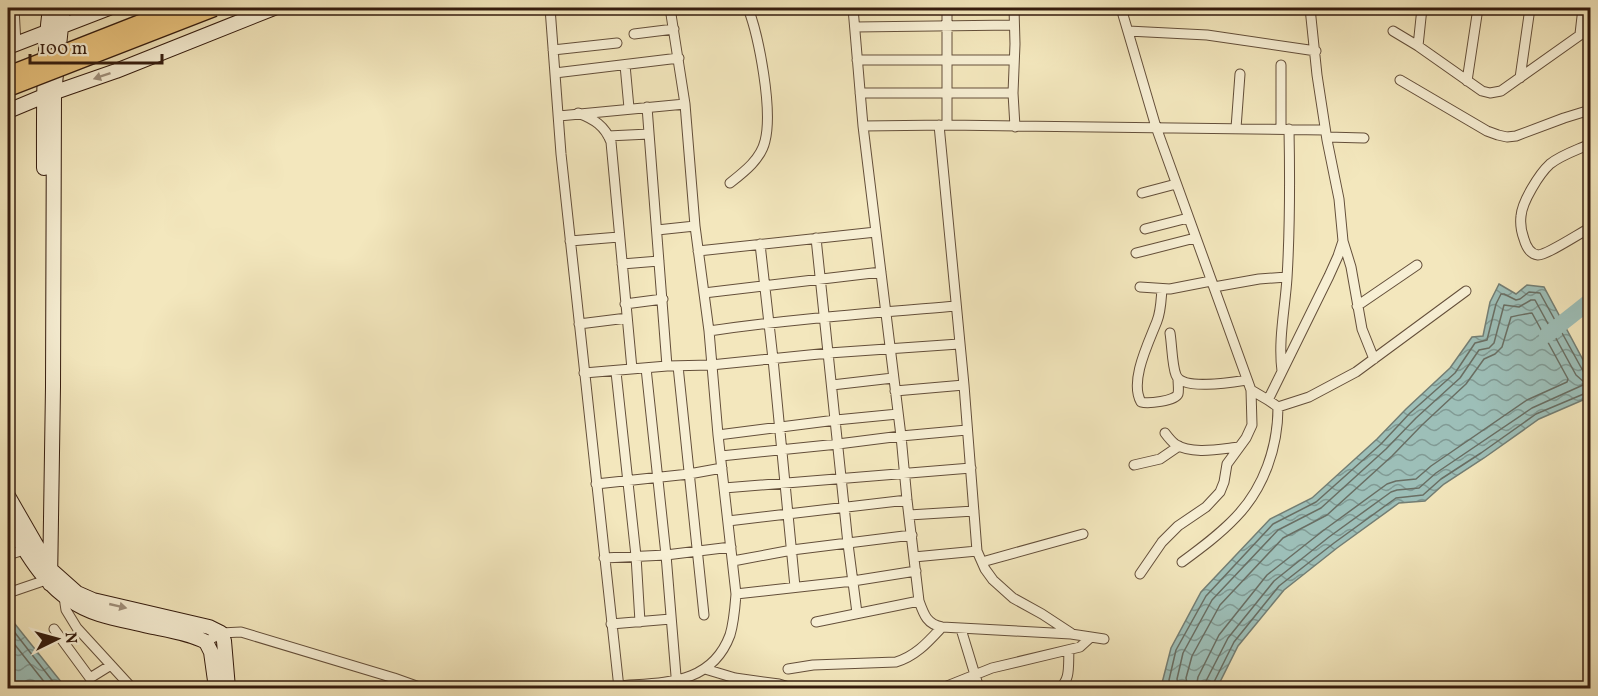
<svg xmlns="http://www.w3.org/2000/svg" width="1598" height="696" viewBox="0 0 1598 696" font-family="Vollkorn,serif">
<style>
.water{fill:url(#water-waves);stroke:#737e74;stroke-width:1.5}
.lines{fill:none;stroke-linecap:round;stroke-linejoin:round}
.shore{stroke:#696e63;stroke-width:1.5}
.river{stroke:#9dbfb8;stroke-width:16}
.street-casing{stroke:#644f3a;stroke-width:11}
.secondary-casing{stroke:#351c0e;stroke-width:16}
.street{stroke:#f7efd4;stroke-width:9}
.secondary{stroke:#f7efd4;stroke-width:14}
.highway-bridge-casing{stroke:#351c0e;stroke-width:19;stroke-linecap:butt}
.highway-bridge{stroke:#eac47e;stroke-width:16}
.oneway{fill:#a0907b}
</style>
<defs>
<pattern id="water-waves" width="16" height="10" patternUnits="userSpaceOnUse" patternTransform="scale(1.5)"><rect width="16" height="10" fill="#9dbfb8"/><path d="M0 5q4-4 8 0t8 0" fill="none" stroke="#819a94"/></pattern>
</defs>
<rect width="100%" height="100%" fill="#f3e7bd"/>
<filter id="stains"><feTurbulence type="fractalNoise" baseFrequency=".00333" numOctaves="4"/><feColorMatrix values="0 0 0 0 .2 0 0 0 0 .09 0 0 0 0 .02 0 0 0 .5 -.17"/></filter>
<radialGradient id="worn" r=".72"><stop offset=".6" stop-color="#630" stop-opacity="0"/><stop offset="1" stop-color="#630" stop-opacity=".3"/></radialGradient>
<path class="water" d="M1499 284 1516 294 1527 285 1544 287 1590 373V397L1539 419 1484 458 1444 484 1425 501 1399 503 1337 548 1284 590 1238 646 1217 688H1167L1162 683 1171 648 1201 592 1270 519 1312 498 1377 439 1406 409 1450 368 1472 337 1483 336 1490 302Z
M8 619 15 624 66 688H8Z"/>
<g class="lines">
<path class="shore" d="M8 626 12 629 58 688
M8 636 49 688
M1171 688 1169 680 1176 650 1206 596 1273 524 1316 502 1381 444 1410 413 1455 373 1475 343 1487 340 1496 304 1501 294H1504L1516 300 1520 299 1529 292 1540 293 1583 371 1586 374 1590 375
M1179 688 1177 679 1183 653 1212 600 1278 530 1321 508 1386 449 1416 418 1460 378 1479 350 1489 348 1494 343 1504 305 1519 307 1531 300H1535L1576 375 1584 382 1583 385 1532 408 1436 473 1419 488 1397 490 1391 492 1329 537 1274 581 1228 638 1206 681 1205 688
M1188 688 1186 678 1192 656 1220 605 1283 538 1327 515 1392 456 1422 425 1466 384 1484 359 1495 354 1502 347 1511 317C1514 316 1531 313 1532 313L1568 379 1567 382 1527 400 1431 466 1416 479 1396 481 1387 484 1324 530 1267 575 1219 635 1198 677 1196 688
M1212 688 1213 684 1234 642 1279 586 1334 543 1396 498 1423 495 1441 479 1481 453 1536 414 1586 393 1590 392"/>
<path class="river" d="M1547 335 1590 301"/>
<defs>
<path id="street" d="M14 8 16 44
M550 8 561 154 619 688
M853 8 863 126
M1121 8 1156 127 1251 390 1268 400 1278 407
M855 27 1014 25
M1128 31 1207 35 1316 51
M1393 31 1418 46 1482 91 1490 93 1501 91 1590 28
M634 34 674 29
M1580 34 1583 8
M1418 46 1422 8
M553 50 617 43
M857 60H1014
M625 65 629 108
M555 73 679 58
M1520 78 1530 8
M1400 80 1487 131 1498 135 1507 137 1516 136 1564 118 1590 110
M1467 81 1478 8
M860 93H1013L1015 127
M1013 93 1015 44 1014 8
M647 107 667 366
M578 113C594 119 605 126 611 142L632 369
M559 116 685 104
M939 125 964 385 977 551 985 569 993 580 1013 598 1042 614 1071 633
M947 125V8
M1236 128 1240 74
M1281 129V65
M608 136 649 134
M1327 137 1364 138
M1590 144C1577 150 1561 155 1550 164 1539 174 1522 202 1521 216 1520 224 1521 231 1524 239 1526 246 1530 254 1538 255 1547 255 1580 233 1590 228
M730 183C744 172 761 159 765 141 773 110 759 37 748 8
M1142 193 1176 184
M1145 229 1188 218
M657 230 695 226
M816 238 848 544 857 613
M570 241 619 237
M1343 241 1351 267 1362 329 1374 359
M760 244 773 359 795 587
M698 251 876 232
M1136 253 1195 238
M622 264 659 261
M1140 287 1170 289 1211 281
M1214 287 1259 279 1287 277
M1162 289C1161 300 1161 311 1157 321 1149 342 1129 381 1141 402 1148 404 1175 401 1178 394 1179 390 1178 383 1178 379
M704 293 881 272
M625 304 663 299
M1357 306 1417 265
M579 324 627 318
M709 331C791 319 873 313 956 306
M1170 333C1172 345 1172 365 1176 375 1182 391 1234 382 1247 380
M678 366 704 615
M646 368 666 555 677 688
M1282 371C1278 340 1285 309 1287 278 1290 228 1290 179 1289 129
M616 372 636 556 640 622
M584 373 667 366 711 365 829 353 959 344
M832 385 893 378
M895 391 964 385
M1268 400 1329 276 1338 256 1343 241 1339 199 1327 140 1317 75 1310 8
M1278 407 1309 397 1356 372 1466 291
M1165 433C1168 437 1171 441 1175 444 1192 455 1220 449 1239 447
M718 435 836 420 898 414
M721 456 838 444 901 436 967 430
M1134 465 1160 459 1179 446
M596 484 689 474 722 468
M724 488 971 468
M909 515 974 511
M728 521 907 500
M8 555 24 550
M914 557 977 551
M604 558 666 555 731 547
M733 561 792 550 912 535
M982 562 1083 534
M1182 562C1201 548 1220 534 1236 517 1264 488 1278 447 1278 407
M1140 574 1162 542 1178 526 1206 507 1220 492 1224 482 1227 464 1246 438 1252 425 1251 390
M8 593 46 580
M736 594 853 581 916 571
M64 597 66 610 77 628 132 688
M816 622 919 601
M611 624 671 619
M54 629 90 678 111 665
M961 629 979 688
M1104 639 1071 634 942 627C927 624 924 615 919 601L907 500 901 436 863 126 947 125 1325 130
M206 642 221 633 241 632 394 678 422 688
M705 669 735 678 779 684 792 688
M788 669 813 665 896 662C916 656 928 642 942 627
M618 686C663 682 711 686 730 635 734 622 735 607 736 594L718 435 709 331 695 226 685 104 670 8
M942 688 992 668 1080 647 1091 637
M1059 688C1071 681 1068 664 1069 651"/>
<path id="secondary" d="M8 47 109 8
M8 111 44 96 116 71 274 8
M44 168C44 114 43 61 50 8
M8 496 50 569 77 593 93 600 209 627 221 633 224 641 228 688
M8 520C29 560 53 600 99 614 115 619 132 622 148 626 167 630 189 633 206 642L211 652 216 688
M50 584 53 387 54 93 63 8"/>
</defs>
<use href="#street" class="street-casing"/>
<use href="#secondary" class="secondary-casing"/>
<use href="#street" class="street"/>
<use href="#secondary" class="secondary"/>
<defs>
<path id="highway-bridge" d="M8 75 179 8
M8 88 214 8"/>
</defs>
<use href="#highway-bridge" class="highway-bridge-casing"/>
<use href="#highway-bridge" class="highway-bridge"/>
</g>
<defs><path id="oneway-solid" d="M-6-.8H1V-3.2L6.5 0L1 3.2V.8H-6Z" transform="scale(1.5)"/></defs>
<g class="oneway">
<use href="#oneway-solid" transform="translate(102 76) rotate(161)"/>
<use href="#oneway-solid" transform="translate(118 606) rotate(13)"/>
</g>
<rect width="1598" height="696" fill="none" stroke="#f3e7bd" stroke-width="30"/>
<rect x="9" y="9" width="1580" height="678" fill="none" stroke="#351c0e" stroke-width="3"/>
<rect x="15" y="15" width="1568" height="666" fill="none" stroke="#351c0e" stroke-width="1.5"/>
<g transform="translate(57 639) rotate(85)" stroke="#f7efd4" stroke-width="4.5" paint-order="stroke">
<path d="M0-4.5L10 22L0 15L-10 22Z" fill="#351c0e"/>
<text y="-9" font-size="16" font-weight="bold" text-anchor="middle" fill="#351c0e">N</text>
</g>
<path d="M30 54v9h132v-9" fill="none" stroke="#351c0e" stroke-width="3"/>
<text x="39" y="54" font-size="18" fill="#351c0e" stroke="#f7efd4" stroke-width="4.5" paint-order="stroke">100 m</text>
<rect width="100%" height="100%" filter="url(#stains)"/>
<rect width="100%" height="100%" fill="url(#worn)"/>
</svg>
